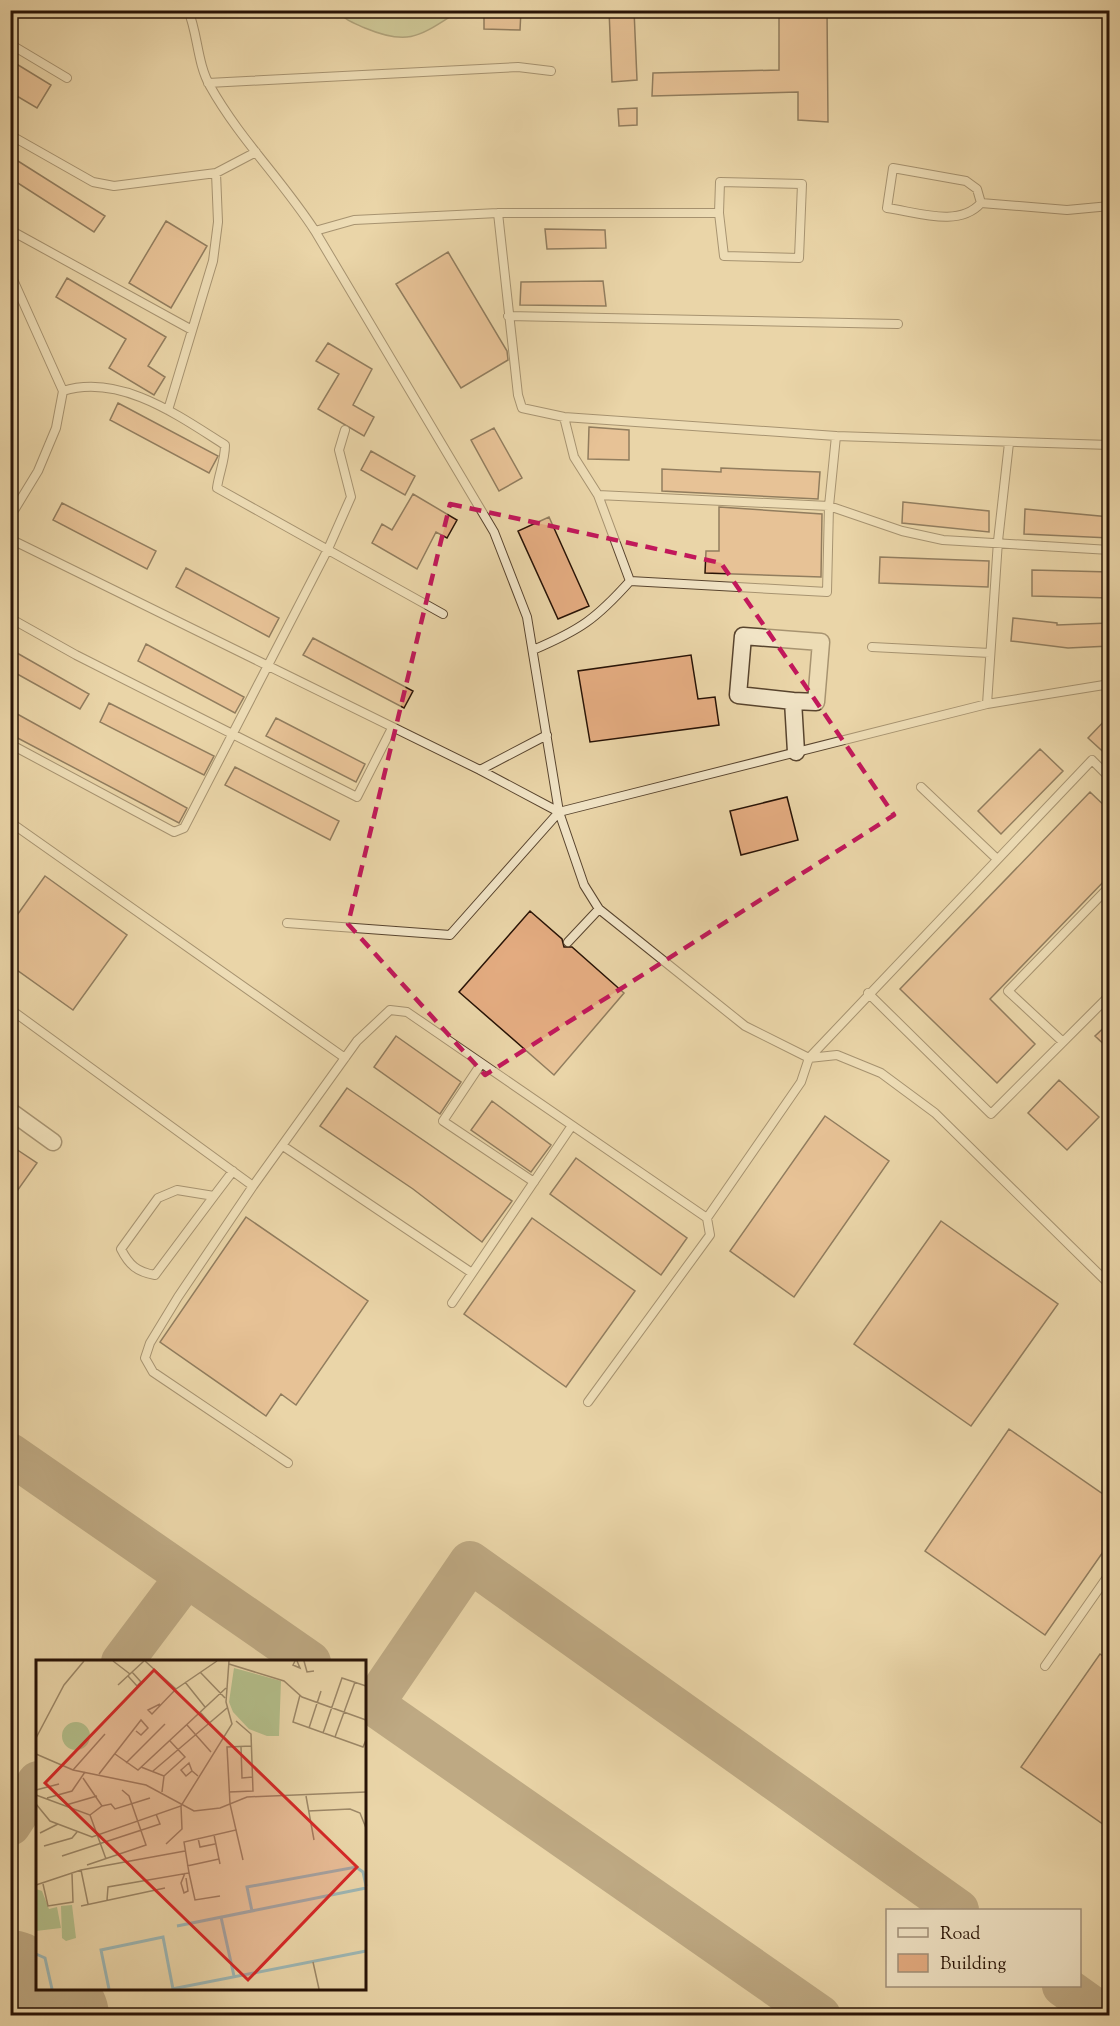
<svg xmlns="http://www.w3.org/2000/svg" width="1120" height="2026" viewBox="0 0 1120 2026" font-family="'Sorts Mill Goudy',serif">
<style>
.green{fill:#b3be8a;stroke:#6e6848;stroke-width:1.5}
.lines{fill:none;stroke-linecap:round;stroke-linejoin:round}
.taxiway{stroke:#897457;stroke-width:42}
.runway{stroke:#897457;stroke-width:106}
.building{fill:#e4ac81;stroke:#281306;stroke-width:1.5}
.lane-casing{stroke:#58442e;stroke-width:10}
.street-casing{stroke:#58442e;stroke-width:19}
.lane{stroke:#f1e4c6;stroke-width:8}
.street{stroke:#f1e4c6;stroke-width:16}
.marked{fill:none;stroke:#c2185b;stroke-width:4.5;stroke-dasharray:12 8;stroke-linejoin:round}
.inset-river{fill:none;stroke:#9db6b3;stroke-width:3}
.inset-road{fill:none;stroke:#9c8767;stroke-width:1.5}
.view{fill:#d62828;fill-opacity:0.15;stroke:#d62828;stroke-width:3}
.inset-edge{fill:none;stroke:#281306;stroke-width:3}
</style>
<rect width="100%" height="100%" fill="#ead5a8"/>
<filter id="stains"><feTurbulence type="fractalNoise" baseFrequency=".00333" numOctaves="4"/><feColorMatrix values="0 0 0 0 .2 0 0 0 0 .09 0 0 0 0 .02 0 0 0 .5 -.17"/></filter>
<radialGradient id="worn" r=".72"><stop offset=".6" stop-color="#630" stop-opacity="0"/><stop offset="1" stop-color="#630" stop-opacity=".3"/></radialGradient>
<path class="green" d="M338 11H459C421 35 410 47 365 28 354 23 344 20 338 11Z"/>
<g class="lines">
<path class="taxiway" d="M10 1454 310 1662
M122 1662 186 1577
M364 1698 820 2016
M373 1704 470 1562 958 1910
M10 1825 38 1782
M1063 1986 1105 2016"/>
<path class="runway" d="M10 1983 56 2016"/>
</g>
<path class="building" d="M484 10H521L520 30 484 29Z
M609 10H634L637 80 612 82Z
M797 10H827L828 122 798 120V92L652 96 653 73 779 70V16H796Z
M10 60 51 85 37 108 10 92Z
M637 108V125L619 126 618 109Z
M10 156 105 216 94 232 10 178Z
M166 221 207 246 171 308 129 283Z
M545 229 605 230 606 248 547 249Z
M448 252 507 351 508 360 461 388 396 284Z
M67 278 166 337 148 366 165 377 154 395 109 368 126 339 56 297Z
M603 281 606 306 520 305 521 282Z
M328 343 372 369 353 405 374 417 364 436 318 409 339 374 316 361Z
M118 403 218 456 209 473 110 420Z
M589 427 629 430V460L588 459Z
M494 428 522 478 499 491 471 440Z
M371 451 415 476 405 495 361 470Z
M721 468 820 472 818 499 662 491V469L721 472Z
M413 494 457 520 447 538 436 532 417 569 372 543 382 524 392 530Z
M903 502 989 511V532L902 523Z
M62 503 156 551 147 569 53 520Z
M719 507 822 514 821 577 705 573 706 551H719Z
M1025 509 1110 517V538L1024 534Z
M549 517 589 606 558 619 518 531Z
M880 557 989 561 988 587 879 583Z
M186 568 279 618 269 637 176 587Z
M1032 570 1110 572V598L1032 596Z
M1013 618 1057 623V625L1109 623 1110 646 1068 648 1011 641Z
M313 638 413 691 404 708 303 655Z
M146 644 244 697 235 713 138 661Z
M10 649 89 694 80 709 10 670Z
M691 655 698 699 715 697 719 725 590 742 578 671Z
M109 703 214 756 204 775 100 722Z
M10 710 187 808 179 823 10 734Z
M1110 715V758L1088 738Z
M276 718 365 764 356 782 266 736Z
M1040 749 1063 771 1001 834 978 811Z
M235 767 339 821 330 840 225 785Z
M1090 792 1110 811V875L990 999 1035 1044 997 1083 900 989Z
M787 797 798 840 741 855 730 811Z
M45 876 127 935 73 1010 10 965V925Z
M530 911 562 939 564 947H572L624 993 554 1075 459 992Z
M1110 1022V1050L1095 1036Z
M396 1036 461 1082 440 1114 374 1067Z
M1059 1080 1099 1117 1067 1150 1028 1113Z
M347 1088 512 1201 482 1242 413 1189 320 1126Z
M492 1101 551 1145 531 1172 471 1130Z
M825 1116 889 1161 794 1297 730 1251Z
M10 1145 37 1163 10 1201Z
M576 1158 687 1238 661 1275 550 1194Z
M246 1217 368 1301 296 1405 281 1394 266 1416 160 1342Z
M532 1218 635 1291 566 1387 464 1314Z
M941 1221 1058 1304 971 1426 854 1344Z
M1009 1429 1110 1499V1542L1045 1635 925 1551Z
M1100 1654 1110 1661V1829L1021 1767Z"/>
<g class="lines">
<defs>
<path id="lane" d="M188 10C198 34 197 63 210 86 239 138 282 180 315 231L494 532 527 617 559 812 584 885 599 909 745 1026 809 1058 837 1055 881 1073 935 1113 1110 1285
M10 44 67 78
M208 83 518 67 551 71
M10 135 93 182 114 186 216 173 256 152
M893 168 966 181 977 189 981 203C959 228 917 212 887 208Z
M981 203 1067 210 1110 206
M498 213 518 395 522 408 564 417 836 436 1110 445
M10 230 192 330
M315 231 354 220 498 213H719L720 182 802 184 799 258 724 256 719 213
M10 273 63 391 56 428 38 471 10 517
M508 316 898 324
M63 391C120 373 179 416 225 445 225 461 219 473 217 488L443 614
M168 410 213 261 218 222 216 173
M598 495 829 506 902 531 943 540 1110 550
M10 539 480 770 559 812 987 704 1110 684
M630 581 827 592 829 506 836 436
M10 618 76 655 357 797 392 728
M872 647 990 653
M533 650C580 630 596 619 630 581L598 495 574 457 564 417
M987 704 998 541 1009 443
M10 744 174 832 184 828 328 549 351 497 339 450 345 430
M480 770 547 735
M921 787 997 859
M10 822 345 1058
M287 923 450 935 559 812
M568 942 599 909
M868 993 991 1114 1110 995
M10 1009 253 1186 357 1041 390 1010 407 1012 707 1218 801 1082 809 1058 1092 760 1110 778
M1063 1042 1008 991 1110 886
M481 1064 443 1121 534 1182
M283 1146 472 1273
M253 1186 178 1297 150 1343 145 1358 153 1372 288 1463
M214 1196 155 1275C137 1272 129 1265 121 1249L158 1198 177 1190 214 1196 233 1171
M452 1303 571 1127
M588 1402 710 1235 707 1218
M1045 1666 1110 1573"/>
<path id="street" d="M793 701 816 702 821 642 743 636 738 695 793 701 796 752
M10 1111 53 1142"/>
</defs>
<use href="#lane" class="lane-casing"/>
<use href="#street" class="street-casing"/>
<use href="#lane" class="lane"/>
<use href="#street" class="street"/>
</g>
<path d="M0 0H1120V2026H0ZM450 504 721 563 894 815 485 1075 348 924Z" fill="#ead5a8" fill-opacity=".55" fill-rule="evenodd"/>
<path class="marked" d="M450 504 721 563 894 815 485 1075 348 924Z"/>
<g transform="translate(36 1660)">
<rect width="330" height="330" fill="#ead5a8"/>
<path d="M198 8 245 21 243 76H231L213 69 197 52 193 42ZM26 76a14 14 0 1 1 28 0a14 14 0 1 1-28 0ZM0 229 6 231 13 249 21 247 25 268 0 271ZM36 245 40 278 30 281 26 278 25 246Z" fill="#b3be8a"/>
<path class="inset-river" d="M216 251 211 227 320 207 327 212 330 226M185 257 198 316M141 266 330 228M0 294 9 298 16 329M73 329 65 290 127 277 137 329M136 329 330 291"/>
<path class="inset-road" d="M77 1 94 14M109 1 140 29M259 1 257 5 264 8 261 1M268 1 271 12 278 11M193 4 248 21 266 37 330 60M164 12 189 38M92 16 101 26 105 22 96 12M149 22 169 47M82 25 108 1M264 35 257 62 327 87 330 80M124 44 112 50 116 54 140 29 181 1M164 52 186 77M151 65 175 92M273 68 285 31M287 73 306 18 330 26M299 77 319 22M0 78 28 25 48 1M205 87 206 118 217 117M0 94 37 110 110 125 158 151 184 148 211 137 330 132M79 94 102 110 190 28M90 103 129 64M105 107 128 116 126 132M37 110 69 74M117 111 191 48M156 111 153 103 145 110 150 116 156 111 162 116M63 114 105 60 112 68 105 75 100 71M128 116 149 97 134 81M47 118 66 146M0 130 23 124M193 132 217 131 215 74 200 61M0 135 54 155 70 199M270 136 278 180M11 138 36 131 49 112M0 144 14 161 56 177 145 146 196 64 190 42 193 1M30 145 61 136M272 151 314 149 324 153 330 168M54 155 66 146 75 144 79 149 114 138M200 170 207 200M4 173 22 164M178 175 184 204M162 178 164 187 179 184M130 184 146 169 145 146M8 186 36 178 41 172M26 196 124 164 120 154M51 205 110 185 93 136 86 130M151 206 183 199M45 210 52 244M149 213 145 223 148 233 152 231 150 218M153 213 159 240 184 236M7 224 12 246 37 242 36 214M0 225 45 210 149 191M71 240 72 227 153 213 148 182 200 170 194 144 191 87 216 86M45 246 129 228M277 302 283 329"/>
<path class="view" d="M118 10 321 207 212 320 9 123Z"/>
<rect width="330" height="330" class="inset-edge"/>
</g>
<rect width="1120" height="2026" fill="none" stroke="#ead5a8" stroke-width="36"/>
<rect x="12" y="12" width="1096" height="2002" fill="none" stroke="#281306" stroke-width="3"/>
<rect x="18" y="18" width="1084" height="1990" fill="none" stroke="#281306" stroke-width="1.5"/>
<rect x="886" y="1909" width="195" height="78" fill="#f1e4c6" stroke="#a19079" stroke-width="1.5"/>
<rect x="898" y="1928" width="30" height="9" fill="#f1e4c6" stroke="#a19079" stroke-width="1.5"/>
<text x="940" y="1939" font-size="18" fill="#281306">Road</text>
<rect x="898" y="1954" width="30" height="18" fill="#e4ac81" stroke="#a19079" stroke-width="1.5"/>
<text x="940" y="1969" font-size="18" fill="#281306">Building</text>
<rect width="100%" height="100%" filter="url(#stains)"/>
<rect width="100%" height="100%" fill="url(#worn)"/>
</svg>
